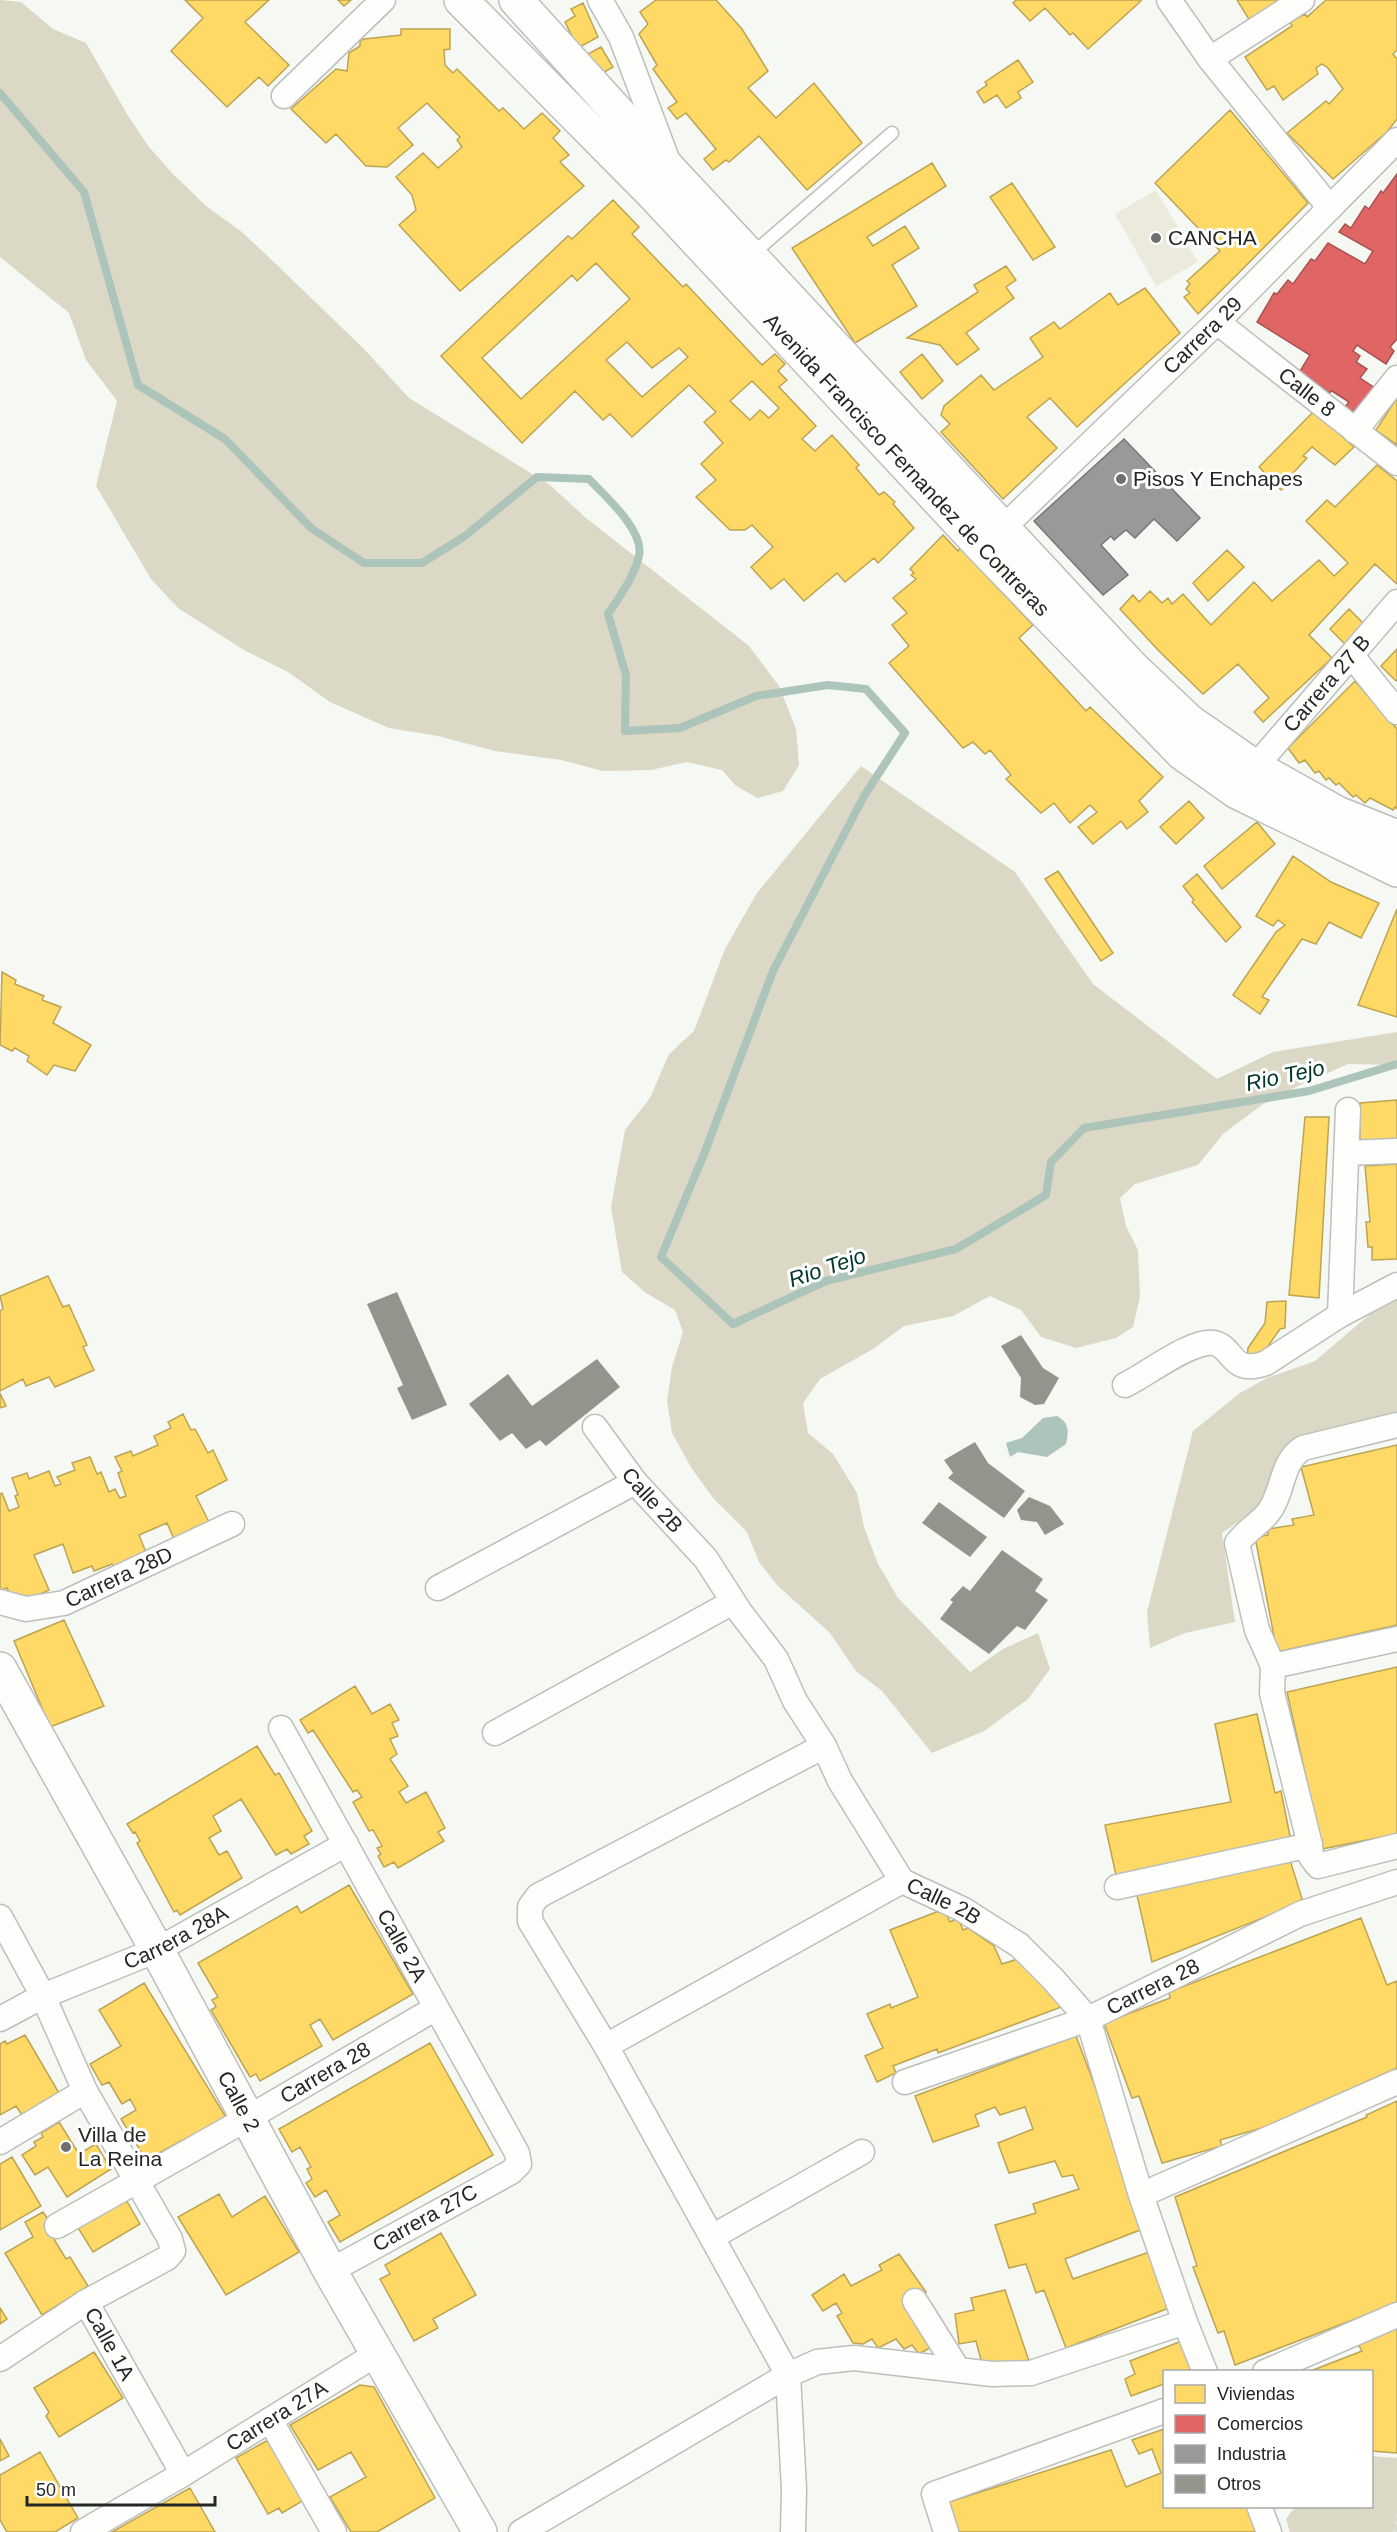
<svg xmlns="http://www.w3.org/2000/svg" width="1397" height="2532" viewBox="0 0 1397 2532" font-family="Arial,sans-serif">
<style>
.green{fill:#eceadc}
.forest{fill:#dbd8c5}
.water{fill:#acc4ba}
.homes{fill:#ffd966;stroke:#bda452;stroke-width:1.5;fill-rule:evenodd}
.shops{fill:#e06666;stroke:#a85352;stroke-width:1.5}
.industry{fill:#999;stroke:#767776;stroke-width:1.5}
.lines{fill:none;stroke-linecap:round;stroke-linejoin:round}
.stream{stroke:#acc4ba;stroke-width:8}
.building{fill:#93958d}
.lane-casing{stroke:#bcbfbb;stroke-width:15}
.street-casing{stroke:#bcbfbb;stroke-width:27}
.secondary-casing{stroke:#bcbfbb;stroke-width:36}
.primary-casing{stroke:#bcbfbb;stroke-width:36}
.path{stroke:#e0e1df;stroke-width:4;stroke-dasharray:3 4.5;stroke-linecap:butt}
.lane{stroke:#fefefd;stroke-width:12}
.street{stroke:#fefefd;stroke-width:24}
.secondary{stroke:#fefefd;stroke-width:33}
.primary{stroke:#fefefd;stroke-width:33}
.poi-dot{fill:#6d706c;stroke:#fff;stroke-width:2}
.labels{text-anchor:middle;stroke-width:6;stroke-linejoin:round;paint-order:stroke}
.poi-label{font-size:21px;fill:#242723;stroke:#fff;text-anchor:start}
.street-label{font-size:21px;fill:#242723;stroke:#fff}
.water-label{font-size:22px;font-style:italic;fill:#013629;stroke:#fff}
</style>
<rect width="100%" height="100%" fill="#f5f8f3"/>
<path class="green" d="M1156 190 1198 262 1156 286 1115 214Z"/>
<path class="forest" d="M0 0 21 2 53 29 86 43 127 114 149 147 172 173 206 206 242 232 278 266 364 349 409 398 550 485 586 518 749 646 779 686 796 729 799 765 783 791 758 798 736 786 722 770 687 762 651 770 603 771 561 760 495 751 438 736 389 728 330 702 288 672 244 650 178 608 151 579 96 486 117 401 86 360 69 313 0 257Z
M861 766 1015 872 1093 984 1217 1079 1273 1052 1397 1032V1065L1348 1064 1296 1087 1263 1104 1223 1134 1198 1165 1135 1184 1120 1198 1126 1226 1138 1250 1140 1297 1133 1327 1116 1338 1076 1348 1041 1337 1021 1310 990 1296 953 1316 904 1326 873 1349 820 1379 803 1403 808 1433 833 1454 857 1493 864 1527 878 1564 898 1598 970 1672 1003 1649 1038 1633 1050 1669 1028 1699 984 1731 932 1753 882 1691 856 1671 830 1633 778 1586 759 1562 747 1532 714 1499 692 1469 672 1433 667 1401 672 1367 683 1332 675 1310 646 1293 622 1272 611 1207 625 1130 650 1098 669 1054 694 1031 725 949 757 893Z
M1397 1300V1418L1289 1445 1268 1502 1222 1533 1235 1622 1185 1633 1150 1648 1147 1612 1193 1431 1240 1393 1267 1378 1315 1361 1369 1315Z
M1372 2456 1397 2458V2532H1290L1286 2519 1295 2507 1372 2506Z"/>
<path class="water" d="M1057 1416C1069 1423 1069 1430 1066 1444L1047 1457 1018 1452 1010 1457 1006 1443 1022 1438 1043 1418Z"/>
<path class="homes" d="M185 0H269L245 22 289 65 268 86 259 77 227 107 171 51 203 18Z
M338 0H351L344 6Z
M656 0H716L742 29 768 71 748 88 776 118 814 83 862 143 807 190 759 136 729 162 726 160 713 170 704 159 716 149 686 113 677 119 668 108 677 102 653 69 657 65 639 34 648 24 640 12Z
M1016 0H1141V1L1088 49 1073 33 1070 35 1045 8 1030 21 1013 3Z
M1237 0H1281L1250 21Z
M1326 0H1397V50L1393 54 1397 59V119L1387 132 1333 179 1287 133 1326 101 1329 104 1343 89 1328 68 1322 64 1316 68 1318 74 1283 100 1274 86 1267 90 1245 57 1292 26 1290 22 1305 14 1307 17Z
M583 3 598 37 578 48 565 22 575 16 571 9Z
M401 29H450V49L444 50 445 65 453 73 457 69 499 111 503 108 524 129 542 113 560 131 553 138 569 155 560 162 584 186 460 291 399 225 416 210 412 195 396 177 423 153 438 168 462 147 457 140 460 137 427 103 398 128 413 145 387 167 366 166 336 134 326 143 291 109 336 69 347 71 349 53 360 46V41L364 39 401 35Z
M601 47 613 67 598 76 586 55Z
M1018 60 1033 82 1018 92 1021 98 1006 108 997 95 984 103 977 92 987 85 985 82Z
M1230 110 1308 203 1198 314 1184 297 1190 293 1186 289 1190 284 1187 281 1220 251 1155 183Z
M932 163 946 186 867 237 873 246 905 226 919 248 892 265 917 306 855 343 792 248Z
M1012 183 1055 247 1033 260 990 197Z
M613 200 639 227 632 234 683 287 686 284 762 365 775 354 785 364 778 371 787 380 779 387 816 426 802 439 815 451 832 435 859 465 856 468 879 495 884 492 895 502 893 504 914 528 878 563 874 558 845 582 837 573 804 601 784 579 771 589 751 567 773 547 752 525 745 530H730L696 497 716 480 701 464 723 443 704 422 716 412 689 385 632 437 610 414 603 420 575 391 522 443 441 356 568 236 572 239ZM596 263 630 299 521 399 482 358 572 275 577 281ZM627 342 652 368 679 348 688 357 642 397 606 360ZM752 381 779 408 769 418 760 410 750 420 730 401Z
M1006 266 1016 280 1006 287 1014 298 966 333 979 349 957 365 940 345 907 338 978 292 974 285Z
M1145 288 1180 333 1077 427 1050 398 1027 417 1057 448 1003 499 941 432 950 424 941 415 944 406 981 375 994 390 1043 357 1030 338 1054 322 1060 329 1110 293 1118 305Z
M922 354 943 381 922 399 900 372Z
M1397 398V445L1376 430Z
M1314 411 1354 447 1335 465 1312 447 1303 456 1307 458 1293 473 1296 477 1281 490 1259 467Z
M1377 465 1397 481V584L1375 564 1309 635 1332 658 1263 722 1254 712 1269 698 1238 664 1203 694 1158 650 1120 609 1133 595 1139 602 1150 591 1162 603 1168 598 1172 604 1183 594 1211 625 1254 582 1272 601 1319 560 1334 576 1348 563 1306 521 1327 500 1335 507Z
M943 535 958 551 960 548 1033 625 1019 638 1086 711 1090 707 1163 777 1139 801 1148 812 1127 829 1121 821 1093 844 1078 827 1097 812 1090 805 1070 823 1054 803 1041 813 1006 779 1011 775 990 750 985 754 973 742 963 748 889 663 909 646 892 625 907 613 893 598 916 579 911 575 914 573 910 569Z
M1227 550 1244 567 1208 601 1193 583Z
M1349 609 1365 625 1346 645 1330 629Z
M1397 649V680L1396 681 1381 666Z
M1355 681 1397 729V809L1395 807 1393 810 1370 798 1365 803 1356 795 1353 797 1339 783 1336 785 1329 778 1326 780 1319 771 1315 773 1305 760 1299 763 1288 748Z
M1189 801 1204 818 1176 844 1160 827Z
M1257 822 1275 844 1222 889 1204 866Z
M1293 856 1331 882 1379 903 1361 938 1329 922 1316 944 1302 939 1262 997 1269 1000 1260 1014 1233 995 1276 932 1285 925 1278 920 1273 926 1256 916Z
M1058 871 1113 953 1101 961 1045 879Z
M1197 874 1241 927 1226 942 1192 902 1194 900 1183 886Z
M1397 909V1017L1358 1005Z
M2 972 16 980 15 984 44 996 42 1000 61 1007 53 1023 91 1045 75 1071 54 1065 47 1075 27 1061 29 1056 15 1048 12 1051 0 1045Z
M1397 1100V1140L1360 1142V1103Z
M1305 1117H1329L1319 1298 1289 1295Z
M1397 1164V1259L1372 1260V1247H1368L1366 1222H1370L1365 1166Z
M48 1276 63 1307 69 1305 87 1345 83 1347 94 1370 55 1387 49 1377 26 1386 23 1379 0 1391V1311L3 1309 0 1296Z
M1286 1301 1285 1328 1280 1329 1259 1359 1247 1360 1248 1348 1265 1323 1267 1302Z
M0 1393 6 1406 0 1408Z
M183 1414 191 1430 195 1429 208 1453 213 1450 227 1480 196 1496 209 1522 191 1529 194 1537 177 1546 167 1523 139 1535 149 1560 116 1572 112 1564 94 1571 92 1566 73 1573 63 1544 34 1555 49 1590 16 1606 7 1588 0 1590V1494L2 1493 9 1511 19 1507 15 1496 18 1495 12 1478 27 1473 29 1479 49 1471 55 1486 61 1484 57 1477 75 1470 72 1463 90 1457 97 1474 101 1472 109 1492 115 1489 120 1498 126 1496 118 1473 122 1471 115 1457 131 1451 133 1456 158 1445 154 1436 171 1428 168 1422Z
M1397 1445V1625L1277 1652 1255 1537 1268 1535V1529L1294 1525 1292 1519 1314 1515 1301 1467Z
M64 1620 104 1706 50 1727 14 1641Z
M1397 1667V1834L1322 1849 1287 1692Z
M355 1686 372 1714 390 1704 399 1720 392 1723 398 1736 390 1739 397 1754 390 1759 408 1786 399 1792 406 1803 426 1792 445 1828 438 1832 444 1841 398 1868 394 1862 384 1867 378 1856 381 1854 377 1848 382 1846 373 1830 369 1831 353 1802 362 1797 357 1790 353 1792 313 1730 308 1733 300 1720Z
M1257 1714 1275 1793 1281 1791 1291 1841 1116 1875 1105 1825 1231 1802 1215 1724Z
M257 1746 275 1775 279 1773 312 1831 304 1836 309 1844 291 1854 287 1849 276 1855 241 1799 213 1816 221 1831 209 1838 219 1855 227 1851 242 1878 180 1915 177 1910 174 1912 137 1843 140 1841 135 1832 133 1833 127 1824Z
M1290 1860 1303 1902 1152 1962 1137 1895Z
M349 1885 413 1994 333 2040 320 2019 310 2025 322 2046 260 2081 256 2074 250 2077 211 2010 216 2007 212 2000 218 1997 198 1963 297 1906 301 1913Z
M944 1909 950 1922 958 1918 963 1930 968 1928 994 1946 1002 1964 1027 1956 1064 2006 938 2053 937 2049 893 2066 896 2073 877 2082 865 2056 883 2048 867 2014 890 2004 891 2008 918 1997 890 1930Z
M1361 1918 1387 1985 1397 1981V2068L1265 2127 1220 2140 1222 2146 1162 2163 1139 2096 1132 2098 1104 2023 1170 1998 1169 1992Z
M144 1983 227 2119 188 2142 185 2139 146 2160 121 2119 136 2110 130 2099 122 2104 109 2082 102 2085 90 2064 121 2046 99 2010Z
M25 2035 59 2093 22 2115 16 2106 0 2115V2044L5 2041 7 2044Z
M1076 2036 1148 2227 1065 2259 1073 2279 1152 2251 1174 2306 1066 2348 1044 2290 1036 2293 1026 2264 1009 2268 995 2225 1036 2213 1033 2204 1079 2189 1073 2175 1062 2177 1055 2161 1009 2173 998 2143 1033 2129 1025 2107 1000 2115 995 2107 975 2115 979 2126 933 2142 915 2096Z
M430 2043 493 2155 340 2242 328 2222 340 2215 326 2190 315 2197 306 2183 312 2179 307 2169 311 2167 300 2147 292 2152 279 2129Z
M1397 2101V2303L1235 2365 1224 2331 1218 2333 1193 2267 1197 2266 1175 2197 1367 2117 1366 2115Z
M59 2122 79 2154 96 2144 111 2169 67 2197 48 2167 35 2175 22 2155 36 2146 34 2142 43 2137 41 2133Z
M12 2157 41 2206 0 2230V2164Z
M219 2194 232 2217 265 2196 299 2252 226 2295 178 2217Z
M125 2198 140 2224 93 2252 77 2226Z
M43 2212 51 2224 46 2226 66 2259 70 2257 88 2286 42 2315 5 2253 33 2237 25 2222Z
M441 2233 476 2295 433 2319 438 2328 414 2341 380 2279 390 2274 385 2265Z
M899 2254 926 2292 907 2303 933 2346 919 2354 912 2345 904 2349 896 2339 878 2348 872 2339 863 2344 853 2343 837 2316 842 2313 836 2303 823 2311 812 2295 844 2274 851 2286 882 2270 879 2265Z
M1005 2290 1029 2361 982 2364 976 2341 959 2344 955 2314 974 2310 971 2298Z
M0 2308 7 2319 0 2324Z
M1397 2327V2453L1372 2451V2372H1308L1362 2351 1358 2344Z
M1187 2339 1198 2372H1164V2384L1131 2396 1125 2379 1135 2374 1130 2361Z
M94 2352 123 2398 59 2437 46 2416 49 2412 34 2388Z
M360 2385 374 2387 435 2498 377 2532H351L330 2497 366 2477 351 2452 318 2470 290 2425Z
M1164 2429V2506H1253L1257 2532H956L946 2503 1111 2450 1126 2487 1161 2473 1152 2449 1139 2454 1132 2440Z
M0 2439 9 2456 0 2461Z
M268 2440 304 2500 282 2513 279 2508 268 2514 236 2458Z
M40 2452 78 2518 55 2532H7L0 2520V2475Z
M190 2488 215 2532H112Z"/>
<path class="shops" d="M1397 174V339L1390 347 1394 351 1386 364 1357 345 1353 351 1360 356 1356 362 1367 369 1360 378 1375 388 1355 413 1345 407 1349 402 1332 391 1329 393 1300 371 1310 355 1257 322 1274 293 1277 294 1288 280 1293 284 1311 259 1315 261 1328 243 1365 264 1373 251 1339 232 1345 224 1351 228 1365 206 1369 209 1381 191 1383 193Z"/>
<path class="industry" d="M1124 439 1200 518 1177 541 1154 519 1135 538 1126 530 1114 540 1111 536 1101 545 1128 575 1103 595 1034 521Z"/>
<g class="lines">
<path class="stream" d="M0 93 84 192 138 385 225 439 311 528 364 563H422L465 536 537 477 589 479C605 496 645 531 639 556 634 577 620 596 608 614L626 675 625 731 680 728 756 696 828 685 866 689 905 733 864 796 773 971 704 1154 661 1257 733 1324 826 1281 956 1249 1046 1195 1051 1162 1084 1128 1309 1091 1397 1064"/>
</g>
<path class="building" d="M397 1292 447 1405 412 1420 397 1388 403 1385 367 1304Z
M1021 1335 1043 1368 1059 1378 1044 1404 1035 1405 1020 1397 1021 1378 1001 1346Z
M597 1359 620 1387 546 1446 540 1440 526 1449 512 1433 500 1441 469 1404 508 1374 532 1406Z
M975 1442 988 1463 1025 1491 1004 1518 948 1478 953 1473 944 1460Z
M1029 1497 1050 1506 1064 1524 1045 1535 1037 1522 1021 1520 1017 1510Z
M939 1502 987 1537 970 1557 922 1523Z
M1002 1550 1043 1579 1035 1591 1048 1600 1025 1630 1017 1626 989 1654 940 1619 953 1602 950 1600 963 1586 970 1591Z"/>
<g class="lines">
<defs>
<path id="lane" d="M751 255 892 133"/>
<g id="street">
<path d="M600 0 621 37 667 159"/>
<path d="M1169 0 1210 59 1330 208"/>
<path d="M1210 59 1302 0"/>
<path d="M284 96 383 0"/>
<path id="s1" d="M1217 322 1397 463"/>
<path d="M1355 431 1397 378"/>
<path id="s2" d="M1004 527 1217 322 1397 140"/>
<path d="M1352 656 1397 712"/>
<path id="s3" d="M1255 767 1397 602"/>
<path d="M1347 1153 1397 1151"/>
<path d="M1340 1315 1348 1110"/>
<path d="M1125 1385C1146 1375 1192 1339 1214 1343 1234 1347 1230 1376 1266 1363L1340 1315 1397 1285"/>
<path d="M1397 1425 1303 1448C1280 1462 1284 1493 1268 1513 1259 1524 1246 1531 1237 1543L1257 1630 1273 1666 1272 1693 1310 1845 1311 1857 1318 1866 1397 1846"/>
<path id="s4" d="M595 1427 635 1482 706 1559 740 1612 776 1659 795 1701 824 1746 840 1781 902 1881 962 1909 1019 1945 1052 1978 1088 2019 1141 2195 1185 2322 1205 2372"/>
<path d="M438 1588 635 1482"/>
<path id="s5" d="M0 1602 26 1609 64 1603 232 1524"/>
<path d="M1273 1666 1397 1639"/>
<path id="s6" d="M281 1728 517 2153 519 2164 511 2172 330 2271"/>
<path d="M495 1733 733 1602"/>
<path d="M1117 1887 1310 1845"/>
<path d="M0 1917 43 1996 85 2091 170 2239 173 2251 167 2258 86 2302 0 2359"/>
<path id="s7" d="M0 2019 43 1996 157 1950 346 1844"/>
<path d="M606 2046 902 1881"/>
<path id="s8" d="M905 2082 1088 2019 1300 1914 1397 1882"/>
<path d="M0 2142 85 2091"/>
<path d="M1141 2195 1397 2082"/>
<path id="s9" d="M57 2226 248 2118 436 2008"/>
<path d="M712 2237 862 2152"/>
<path d="M915 2301 957 2368"/>
<path id="s10" d="M86 2302 183 2474"/>
<path d="M1265 2372 1397 2315"/>
<path d="M270 2420 334 2532"/>
<path d="M1259 2506 1269 2532"/>
<path id="s11" d="M83 2532 183 2474 378 2353"/>
<path d="M521 2532 788 2375 817 2362 854 2358 992 2374 1031 2373 1185 2322"/>
<path d="M793 2532 794 2490 788 2375 606 2046 530 1921V1907L538 1896 824 1746"/>
<path d="M946 2532 934 2494 1164 2411"/>
</g>
<g id="secondary">
<path id="s12" d="M0 1669 157 1950 330 2271 480 2532"/>
</g>
<g id="primary">
<path id="s13" d="M461 0 653 194 983 548 1182 753 1237 792 1397 870"/>
<path d="M516 0 672 172 1132 667 1189 721 1255 767 1337 813 1397 837"/>
</g>
</defs>
<use href="#lane" class="lane-casing"/>
<use href="#street" class="street-casing"/>
<use href="#secondary" class="secondary-casing"/>
<use href="#primary" class="primary-casing"/>
<path class="path" d="M1394 2532 1397 2514"/>
<use href="#lane" class="lane"/>
<use href="#street" class="street"/>
<use href="#secondary" class="secondary"/>
<use href="#primary" class="primary"/>
</g>
<g class="poi-dot">
<circle cx="1156" cy="238" r="6"/>
<circle cx="1121" cy="479" r="6"/>
<circle cx="66" cy="2147" r="6"/>
</g>
<g class="labels">
<g class="poi-label">
<text x="1168" y="245">CANCHA</text>
<text x="1133" y="486">Pisos Y Enchapes</text>
<text x="78" y="2142">Villa de<tspan x="78" dy="24">La Reina</tspan></text>
</g>
<g class="street-label">
<text dy="7" stroke="none"><textPath href="#s2" startOffset="276">Carrera 29</textPath></text>
<text dy="7" stroke="none"><textPath href="#s1" startOffset="114">Calle 8</textPath></text>
<text dy="7" stroke="none"><textPath href="#s13" startOffset="644">Avenida Francisco Fernandez de Contreras</textPath></text>
<text dy="7" stroke="none"><textPath href="#s3" startOffset="110">Carrera 27 B</textPath></text>
<text dy="7" stroke="none"><textPath href="#s4" startOffset="93">Calle 2B</textPath></text>
<text dy="7" stroke="none"><textPath href="#s5" startOffset="126">Carrera 28D</textPath></text>
<text dy="7" stroke="none"><textPath href="#s4" startOffset="597">Calle 2B</textPath></text>
<text dy="7" stroke="none"><textPath href="#s7" startOffset="194">Carrera 28A</textPath></text>
<text dy="7" stroke="none"><textPath href="#s6" startOffset="249">Calle 2A</textPath></text>
<text dy="7" stroke="none"><textPath href="#s8" startOffset="266">Carrera 28</textPath></text>
<text dy="7" stroke="none"><textPath href="#s9" startOffset="309">Carrera 28</textPath></text>
<text dy="7" stroke="none"><textPath href="#s12" startOffset="494">Calle 2</textPath></text>
<text transform="translate(425 2218) rotate(-29)" y="7">Carrera 27C</text>
<text dy="7" stroke="none"><textPath href="#s10" startOffset="48">Calle 1A</textPath></text>
<text dy="7" stroke="none"><textPath href="#s11" startOffset="226">Carrera 27A</textPath></text>
</g>
<g class="water-label">
<text transform="translate(1285 1075) rotate(-12)" y="8">Rio Tejo</text>
<text transform="translate(827 1267) rotate(-19)" y="8">Rio Tejo</text>
</g>
</g>
<rect x="1163" y="2370" width="210" height="138" fill="#ffffff" stroke="#a7a9a7" stroke-width="1.5"/>
<rect x="1175" y="2385" width="30" height="18" fill="#ffd966" stroke="#a7a9a7" stroke-width="1.5"/>
<text x="1217" y="2400" font-size="18" fill="#242723">Viviendas</text>
<rect x="1175" y="2415" width="30" height="18" fill="#e06666" stroke="#a7a9a7" stroke-width="1.5"/>
<text x="1217" y="2430" font-size="18" fill="#242723">Comercios</text>
<rect x="1175" y="2445" width="30" height="18" fill="#999999" stroke="#a7a9a7" stroke-width="1.5"/>
<text x="1217" y="2460" font-size="18" fill="#242723">Industria</text>
<rect x="1175" y="2475" width="30" height="18" fill="#93958d" stroke="#a7a9a7" stroke-width="1.5"/>
<text x="1217" y="2490" font-size="18" fill="#242723">Otros</text>
<path d="M27 2496v9h188v-9" fill="none" stroke="#242723" stroke-width="3"/>
<text x="36" y="2496" font-size="18" fill="#242723" stroke="#ffffff" stroke-width="4.5" paint-order="stroke">50 m</text>
</svg>
